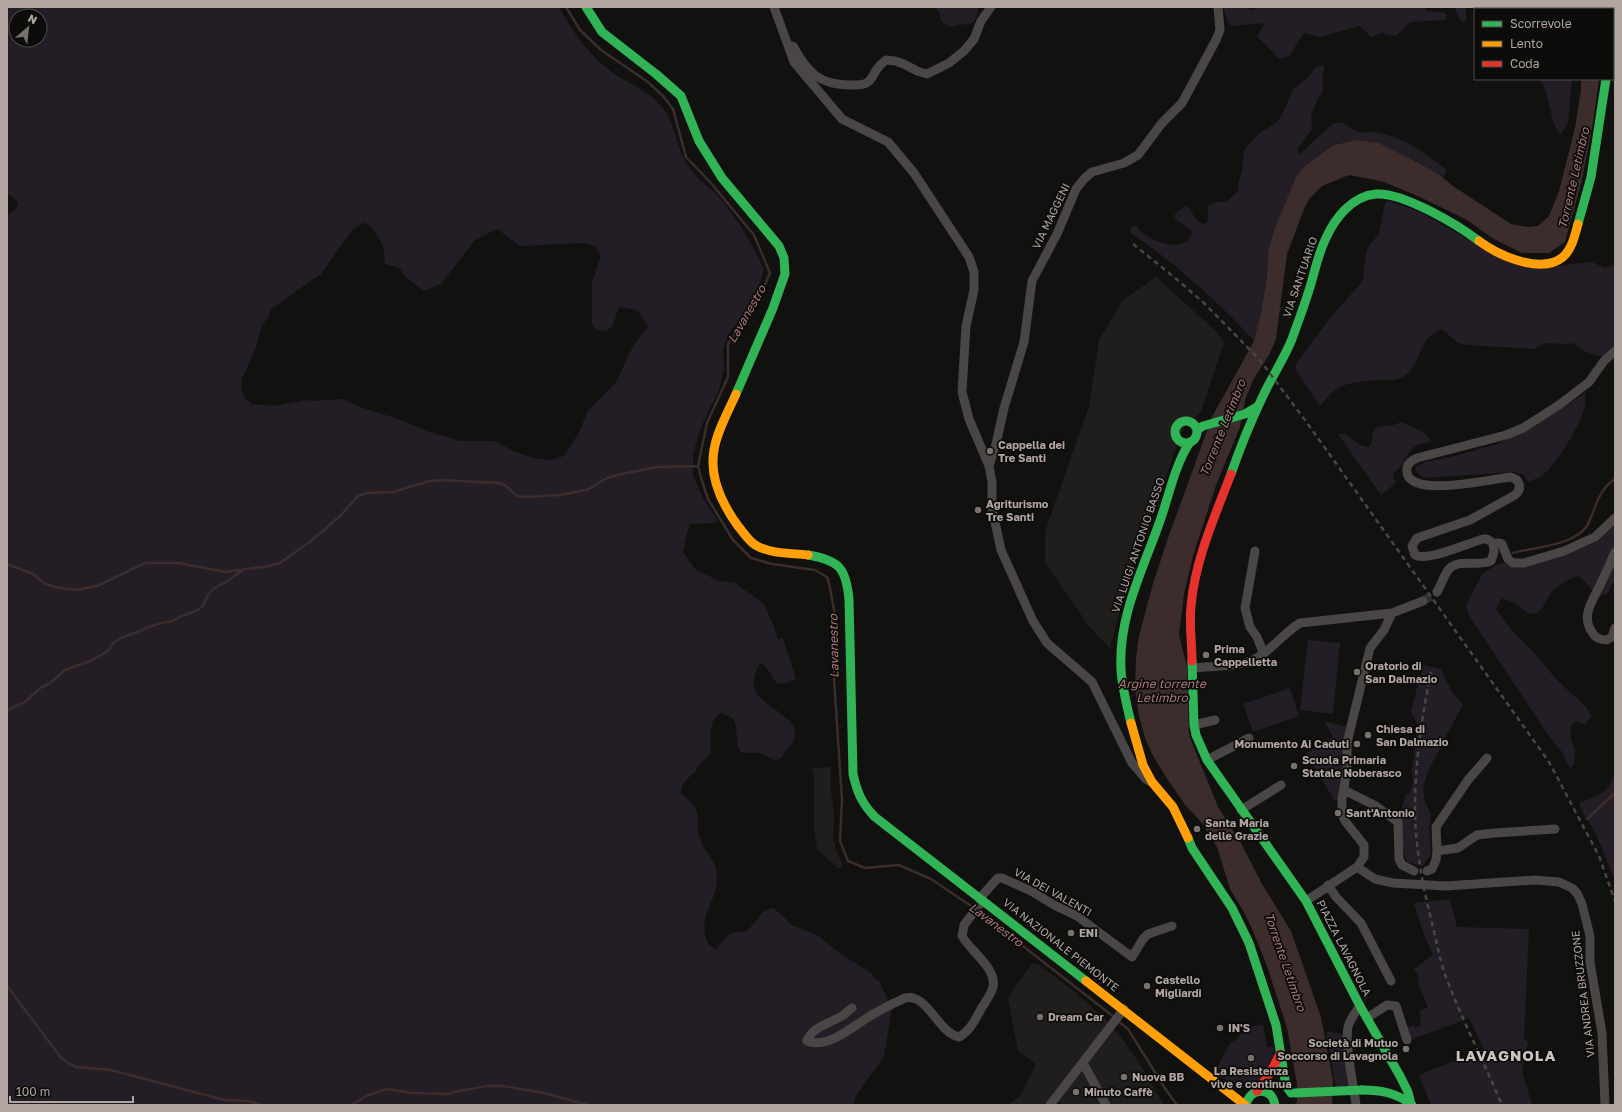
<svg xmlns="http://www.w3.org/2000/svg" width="1622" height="1112" viewBox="0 0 1622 1112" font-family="'Golos Text',sans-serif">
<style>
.built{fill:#1f1e1d}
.green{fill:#231e26;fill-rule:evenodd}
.water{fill:#3c2c2c}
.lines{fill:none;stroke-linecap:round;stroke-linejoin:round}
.stream{stroke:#3c2c2c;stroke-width:2.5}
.street-tunnel{stroke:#312f2d;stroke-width:9;stroke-dasharray:9 4.5;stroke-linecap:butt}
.street{stroke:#494645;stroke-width:9}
.fast{stroke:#30b455;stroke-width:9}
.slow{stroke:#ff9f0a;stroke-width:9}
.jam{stroke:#e5322d;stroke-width:9}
.rail{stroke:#494745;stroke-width:2.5;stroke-dasharray:5 4;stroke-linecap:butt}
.fast-bridge{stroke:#30b455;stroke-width:9}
.poi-dot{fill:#7a716e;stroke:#0c0c0b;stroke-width:1.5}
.labels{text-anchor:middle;stroke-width:3.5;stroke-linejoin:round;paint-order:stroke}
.street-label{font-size:11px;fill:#b2a5a1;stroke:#0c0c0b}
.poi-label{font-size:11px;font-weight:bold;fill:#b2a5a1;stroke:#0c0c0b;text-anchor:start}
.water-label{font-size:12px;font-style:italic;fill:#ad7879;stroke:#0c0c0b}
.district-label{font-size:15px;font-weight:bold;letter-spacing:1px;fill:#cec5c2;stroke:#0c0c0b}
</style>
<rect width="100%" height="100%" fill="#111110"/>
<path class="built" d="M1156 277 1217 332 1224 343 1201 412 1184 427 1137 555 1123 598 1110 649 1088 625 1045 562V532L1089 406 1099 340 1123 300Z
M831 767V791L834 813 833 837 837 853 843 864 841 868H837L817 849 814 829V776L812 768Z
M1033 963 1039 965 1075 992 1107 1021 1120 1036 1140 1064 1164 1105H1062V1103H1056L1054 1105H1008L1020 1096 1035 1067V1063L1018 1051 1008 999 1015 987Z"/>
<path class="green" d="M7 7H559C571 30 587 52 608 69 623 82 650 90 662 107 676 124 676 149 689 167 697 179 709 187 719 197 738 219 752 243 764 269L758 290 741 317 729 334 723 349 724 369 719 390 702 425 693 454V475L702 496 717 519V523L690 524 687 533 683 552 695 569 719 581 735 583 764 604 773 624 778 640 783 638 796 679C769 692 777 675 761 663 757 667 756 671 755 676 743 708 819 716 788 748 785 751 783 757 779 759 773 762 770 757 765 755 758 751 749 754 741 752 734 743 739 728 733 718L721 713C706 720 713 740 710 754 707 758 702 761 699 765 697 768 697 771 694 773 687 779 680 784 681 794 685 798 691 801 694 806 700 815 697 826 699 836 704 854 718 857 717 880 716 904 695 919 709 945L716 949 728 935 736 932H744L748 930 763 912 771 908 775 909 792 925 819 936 841 954 871 973 875 979 879 981 892 1008 884 1056 856 1096 854 1105H7V216C19 208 23 202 7 194ZM16 16H40V40H16ZM363 223C372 223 382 242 384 250 385 254 384 259 385 264L399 268 406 277 424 291 441 284 475 240 497 229 520 246 580 243C590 243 600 246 600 258L592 283V324C595 328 596 331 602 331 615 331 615 316 619 307L637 310 648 326 633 346 616 382 587 412 580 431 564 456 549 460 534 458 515 452 495 441H460L429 432 398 419 360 407 342 399 313 401 306 400 274 406 252 404 245 398 241 390 242 379 256 348 262 325 268 318 272 308 321 274 352 230Z
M934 7H977L978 9C976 31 963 21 952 27L943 23 940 19V13Z
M1223 7H1242L1253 10 1258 7H1426V11L1443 12 1447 15 1445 20 1410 22 1396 36 1381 33 1371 37 1360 26 1319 37 1304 33 1289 56 1279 59 1257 36 1265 23 1232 26 1228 22Z
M1454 7H1466V20L1462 23Z
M1324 64C1324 71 1322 85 1323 91L1317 99 1316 104 1311 114 1312 129 1297 150 1300 154 1330 126C1342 117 1347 128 1358 132 1362 133 1368 132 1373 132 1379 132 1388 135 1394 137 1413 144 1431 158 1447 170L1443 178 1416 161 1380 144 1369 141 1295 179 1274 230 1268 251 1267 277 1261 312 1254 341C1217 300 1176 264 1131 233V227L1136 225C1137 227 1139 230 1141 232 1153 242 1188 255 1192 232 1187 224 1178 224 1174 216L1177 212 1186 206C1194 211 1193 221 1204 224L1208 221V206L1216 202H1226L1238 191 1239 181 1242 171 1244 152 1246 147 1260 133 1277 122 1283 113 1293 90 1309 76 1315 68Z
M1539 79H1572L1568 123 1560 135C1558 131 1555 126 1553 121 1549 108 1548 89 1539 79Z
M1388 201 1418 211 1473 242 1550 267 1579 263 1591 262 1601 266 1604 268 1615 265V345L1603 356C1591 357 1582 349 1573 343L1568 344 1546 343 1534 349 1469 345 1458 343 1442 329C1420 334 1420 368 1403 377 1397 381 1389 380 1382 380 1368 381 1349 381 1337 389 1330 393 1325 400 1320 406L1295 369 1296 364 1327 322 1360 284 1363 279 1366 252 1371 243 1379 234 1385 203Z
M1585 393C1585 397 1586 401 1585 405 1582 423 1556 465 1542 476 1538 478 1533 480 1528 482L1524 475 1514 472 1425 478 1416 472V467L1425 462 1455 456 1497 444 1530 429Z
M1402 422 1425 433 1432 442C1412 444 1411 449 1402 465 1400 468 1395 471 1393 474V479L1397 482 1381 495 1338 434H1345L1360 445 1369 447C1374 442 1371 438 1373 432 1376 423 1386 427 1393 425 1396 424 1399 423 1402 422Z
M1615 522V579L1607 594 1596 597 1594 592 1579 576C1569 578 1557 586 1550 594 1546 600 1542 614 1533 614 1523 614 1516 599 1501 599L1496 609 1510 628 1534 653 1556 679 1586 707 1592 716 1585 724 1575 721C1566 731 1572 740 1575 751 1575 755 1574 760 1574 764L1570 768 1562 752 1548 735 1468 614 1466 605 1483 573 1498 564 1504 563 1514 568 1543 561 1594 543Z
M1308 640 1340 643 1333 714 1300 710Z
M1423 665 1441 669 1452 692 1463 704 1428 771 1423 787 1425 801 1431 815 1429 828 1431 854 1423 866 1407 862C1402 845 1399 828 1404 811L1402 807 1406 794 1410 793 1413 782 1412 770 1418 726 1411 711Z
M1290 688 1299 716 1253 732 1243 704Z
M1324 721 1347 727 1344 743 1340 794 1338 800 1335 801 1306 753 1333 737Z
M1613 779H1615V880L1595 832 1580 808V802C1596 797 1605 795 1613 779Z
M1450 899 1457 927 1529 929 1524 1038 1528 1043 1522 1071 1532 1105H1431L1419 1075 1484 1049 1469 1018 1413 1039 1412 1038 1408 1039 1404 1028 1414 1025 1415 1028 1421 1025 1419 1011 1428 1007 1417 980 1419 978 1414 969 1433 955 1423 932 1414 903Z
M1263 1025 1267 1047H1274L1273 1057C1268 1064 1264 1074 1258 1081 1246 1095 1226 1080 1215 1072L1230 1043 1237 1039 1246 1027Z
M1326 1032H1332L1343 1035 1351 1086 1336 1088Z"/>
<path class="water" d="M1581 79H1599L1593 123 1582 180 1565 242 1549 253H1522L1492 238 1467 220 1422 198 1384 182 1370 179 1349 175 1322 186 1310 198 1304 209 1287 254 1276 339 1269 355 1253 380 1245 400 1240 427 1216 485 1193 556 1184 594 1179 635 1187 667 1189 735 1218 807 1241 843 1262 884 1291 931 1321 1017 1333 1080 1332 1105H1294L1297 1102V1084L1287 1028 1267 966 1253 931 1245 914 1230 889 1217 847 1202 823 1186 806 1168 780 1153 756 1145 738 1139 716 1135 690 1136 659 1138 640 1152 587 1167 541 1212 417 1254 341 1261 312 1267 277 1268 251 1274 230 1295 179 1305 166 1332 146 1355 140 1379 143 1415 161 1438 174 1453 186 1511 224 1528 227 1538 226 1549 216 1559 191 1575 128 1581 90Z"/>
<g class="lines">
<path class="stream" d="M566 7 580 30 601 50 648 82 663 96 673 109 686 157 711 183 754 235 770 273 758 301 728 344V377L707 423 698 466 702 481 708 499 733 540 751 558 772 564 815 570 827 577 829 583 836 620 834 679 842 800 840 841 848 861 865 868 899 865 931 879 974 908
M1513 553C1534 547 1573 546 1587 526 1589 523 1590 518 1592 515 1597 501 1602 487 1615 479
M7 564 33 574 44 583 55 587 77 590 97 586 141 565 147 563H179L225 572 269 566 280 563 311 541 340 516 358 496 366 493 393 492 429 481 441 480 499 483 506 486 517 496 526 497 559 495 587 490 607 478 617 475 657 467 698 466
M7 710 25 702 40 688 49 684 65 670 91 661 108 651 113 643 121 638 157 624 173 621 181 616 196 611 203 606 208 595 214 588 226 582 243 570
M1587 819 1615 793
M978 911 1114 1017
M7 986 62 1059 76 1067 111 1070 224 1100 248 1101 262 1105
M1118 1021 1128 1029 1166 1090 1177 1105
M351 1105 368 1095 388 1089 412 1093 447 1094 458 1091 488 1086H503L544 1093 588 1105"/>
<path class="street-tunnel" d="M1423 601 1437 592"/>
<path class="street" d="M774 7 794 62 842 119 888 142 914 173 969 257 974 272V290L966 326 962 392 969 419 989 466 992 482V508L1001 550 1033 621 1047 643 1092 682 1132 763 1146 779 1149 781
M793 46C807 72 819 85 850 85 856 85 863 86 868 82 872 79 874 73 877 69 879 66 882 63 886 60L895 61 904 64 917 71 927 74 949 63 964 51 974 39 981 21 991 7
M989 466 996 444 1004 408 1024 342 1032 281 1057 234 1076 189 1084 179 1092 172 1124 163 1138 155 1162 123 1182 103 1216 40 1220 30 1218 7
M1493 543 1487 539H1483C1468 543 1428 562 1415 555L1412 546 1417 538 1470 520 1515 495C1520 491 1521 486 1517 480L1511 477C1495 478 1402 501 1407 468 1408 463 1412 460 1417 458L1506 435 1523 428 1559 405 1589 382 1604 361 1615 351
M1493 543H1500L1502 544 1508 559 1513 563H1524L1564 551 1595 537 1615 518
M1255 551 1245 608 1250 627 1257 637 1263 652
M1615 552C1611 562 1606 573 1601 583 1594 599 1580 615 1592 632 1595 638 1601 640 1607 640L1612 637 1615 628
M1437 592C1441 585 1444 575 1449 569 1459 558 1478 567 1491 561L1494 552 1493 543
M1192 668C1210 666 1231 667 1248 662 1267 656 1283 633 1300 623L1392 613 1423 601
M1194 725 1215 720
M1207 760 1249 738
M1344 790 1374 805 1398 822 1399 859 1402 865 1414 871
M1241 810 1281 785
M1437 851 1458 848 1477 835 1494 833 1555 829
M1357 867 1375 879 1393 883 1446 886 1535 880 1559 882 1572 888 1577 893 1582 904 1590 936V962L1602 1033 1605 1105
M1427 871 1432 869 1436 860 1437 851 1436 827 1468 780 1487 758
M1328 885 1336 897 1361 923 1391 981
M980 898 996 880 998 878H1002L1031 891 1054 905 1077 916 1132 957 1143 939 1148 934 1172 926
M1306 901 1357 867 1364 857V845L1345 821 1342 814V799L1347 770V743L1370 648 1384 630 1392 613
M852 1008C848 1010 846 1014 842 1016 829 1024 813 1026 807 1041 827 1049 851 1028 867 1018 876 1012 885 1008 894 1003 898 1002 902 999 905 998 928 993 937 1032 959 1037 970 1031 975 1020 981 1009 985 1002 991 995 993 987 997 968 970 951 962 936L964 925 983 900
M1367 1018 1387 1005 1396 1006 1407 1040
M1083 1063 1106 1105
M1050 1105 1124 1009
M1356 1105C1354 1086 1344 1044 1348 1027 1350 1019 1355 1013 1360 1006"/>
<path class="fast" d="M586 7 602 32 656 74 681 96 699 141 722 178 779 246 784 258 785 274 773 308 736 394
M1578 224 1591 177 1606 79
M1175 432a11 11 0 1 1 22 0a11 11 0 1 1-22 0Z
M1197 430 1203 426 1245 414 1257 407
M1231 474C1240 448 1250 423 1262 398 1271 378 1284 359 1292 339 1298 322 1305 304 1310 287 1315 271 1318 254 1326 238 1335 218 1352 196 1376 194 1403 192 1458 225 1479 241
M808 555C839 560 846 568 849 599L853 774C857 792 862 804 875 817L1086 981
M1192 661 1194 725 1196 735 1207 760 1306 901 1360 1006 1400 1076 1408 1092 1411 1104
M1131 723C1127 706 1122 687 1121 670 1118 615 1144 568 1161 518 1170 492 1175 465 1190 442
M1188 838 1192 848 1232 908 1249 943 1276 1025 1286 1086 1291 1093
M1362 1090C1381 1090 1397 1093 1412 1105
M1246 1105C1248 1097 1252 1092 1261 1091 1270 1092 1273 1096 1275 1105"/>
<path class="slow" d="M1610 9 1611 7
M1479 241C1498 255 1541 275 1563 257 1572 249 1575 235 1578 224
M736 394C728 412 717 431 714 450 709 478 722 504 738 526 744 533 749 542 757 546 772 554 791 553 808 555
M1131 723 1143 765 1152 782 1173 807 1188 838
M1086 981 1245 1105"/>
<path class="jam" d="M1192 661C1192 643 1189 624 1191 606 1195 560 1215 516 1231 474
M1257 1091 1270 1073 1280 1054"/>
<path class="rail" d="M1133 244 1174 277 1204 303 1259 359 1305 420 1549 762 1599 856 1615 901
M1431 672C1422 716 1415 762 1415 807 1415 848 1423 888 1433 927 1437 944 1440 961 1446 977 1462 1020 1484 1062 1502 1105"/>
<path class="fast-bridge" d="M1295 1093 1362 1090"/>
</g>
<g class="poi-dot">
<circle cx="990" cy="451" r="4"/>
<circle cx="978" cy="510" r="4"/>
<circle cx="1206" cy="655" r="4"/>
<circle cx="1357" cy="672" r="4"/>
<circle cx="1368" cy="735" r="4"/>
<circle cx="1357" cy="744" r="4"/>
<circle cx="1294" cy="766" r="4"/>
<circle cx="1338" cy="813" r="4"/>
<circle cx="1197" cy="829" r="4"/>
<circle cx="1071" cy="933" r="4"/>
<circle cx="1147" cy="986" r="4"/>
<circle cx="1040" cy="1017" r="4"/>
<circle cx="1220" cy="1028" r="4"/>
<circle cx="1406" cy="1049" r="4"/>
<circle cx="1251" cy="1058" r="4"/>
<circle cx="1124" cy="1077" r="4"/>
<circle cx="1076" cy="1092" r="4"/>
</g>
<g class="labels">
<g class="street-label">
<text transform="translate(1051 216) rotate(-64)" y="4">VIA MAGGENI</text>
<text transform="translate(1300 277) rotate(-71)" y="4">VIA SANTUARIO</text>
<text transform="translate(1138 545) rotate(-71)" y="4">VIA LUIGI ANTONIO BASSO</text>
<text transform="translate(1053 892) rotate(29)" y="4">VIA DEI VALENTI</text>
<text transform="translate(1061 945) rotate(38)" y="4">VIA NAZIONALE PIEMONTE</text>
<text transform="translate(1344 948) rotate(63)" y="4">PIAZZA LAVAGNOLA</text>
<text transform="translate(1583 994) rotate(-97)" y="4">VIA ANDREA BRUZZONE</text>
</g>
<g class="poi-label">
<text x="998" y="449">Cappella dei<tspan x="998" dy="13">Tre Santi</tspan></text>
<text x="986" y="508">Agriturismo<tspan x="986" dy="13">Tre Santi</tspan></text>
<text x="1214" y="653">Prima<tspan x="1214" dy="13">Cappelletta</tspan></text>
<text x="1365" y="670">Oratorio di<tspan x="1365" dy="13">San Dalmazio</tspan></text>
<text x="1376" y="733">Chiesa di<tspan x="1376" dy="13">San Dalmazio</tspan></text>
<text x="1349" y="748" text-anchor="end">Monumento Ai Caduti</text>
<text x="1302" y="764">Scuola Primaria<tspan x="1302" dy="13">Statale Noberasco</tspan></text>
<text x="1346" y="817">Sant'Antonio</text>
<text x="1205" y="827">Santa Maria<tspan x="1205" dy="13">delle Grazie</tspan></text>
<text x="1079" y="937">ENI</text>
<text x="1155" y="984">Castello<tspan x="1155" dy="13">Migliardi</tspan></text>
<text x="1048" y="1021">Dream Car</text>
<text x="1228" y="1032">IN'S</text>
<text x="1398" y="1047" text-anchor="end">Società di Mutuo<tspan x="1398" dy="13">Soccorso di Lavagnola</tspan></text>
<text x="1251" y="1075" text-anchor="middle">La Resistenza<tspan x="1251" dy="13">vive e continua</tspan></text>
<text x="1132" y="1081">Nuova BB</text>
<text x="1084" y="1096">Minuto Caffè</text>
</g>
<g class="water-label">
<text transform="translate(1574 178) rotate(-77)" y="4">Torrente Letimbro</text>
<text transform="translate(747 314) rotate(-60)" y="4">Lavanestro</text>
<text transform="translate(1223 428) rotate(-68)" y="4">Torrente Letimbro</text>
<text transform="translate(834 646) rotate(-91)" y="4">Lavanestro</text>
<text x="1162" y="688">Argine torrente<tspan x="1162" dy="14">Letimbro</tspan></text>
<text transform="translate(996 925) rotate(37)" y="4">Lavanestro</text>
<text transform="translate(1285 962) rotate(71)" y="4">Torrente Letimbro</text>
</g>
<g class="district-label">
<text x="1506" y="1061">LAVAGNOLA</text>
</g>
</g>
<rect width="1622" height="1112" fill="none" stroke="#b2a5a1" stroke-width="16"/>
<rect x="1474" y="8" width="140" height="72" fill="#0c0c0b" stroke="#4e4947"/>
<rect x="1482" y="21" width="20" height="6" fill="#30b455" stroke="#4e4947"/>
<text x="1510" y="28" font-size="12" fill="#b2a5a1">Scorrevole</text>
<rect x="1482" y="41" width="20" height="6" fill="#ff9f0a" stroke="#4e4947"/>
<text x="1510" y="48" font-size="12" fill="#b2a5a1">Lento</text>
<rect x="1482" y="61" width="20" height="6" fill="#e5322d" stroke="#4e4947"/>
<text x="1510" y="68" font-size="12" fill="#b2a5a1">Coda</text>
<g transform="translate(28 28) rotate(28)"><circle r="19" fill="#0c0c0b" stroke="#4e4947"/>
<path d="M0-3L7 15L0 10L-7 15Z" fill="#7a716e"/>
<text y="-6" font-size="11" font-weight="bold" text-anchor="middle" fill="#b2a5a1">N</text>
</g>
<path d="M10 1096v6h123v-6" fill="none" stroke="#b2a5a1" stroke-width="2"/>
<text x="16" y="1096" font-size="12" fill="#b2a5a1" stroke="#0c0c0b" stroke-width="3" paint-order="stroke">100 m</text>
</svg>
